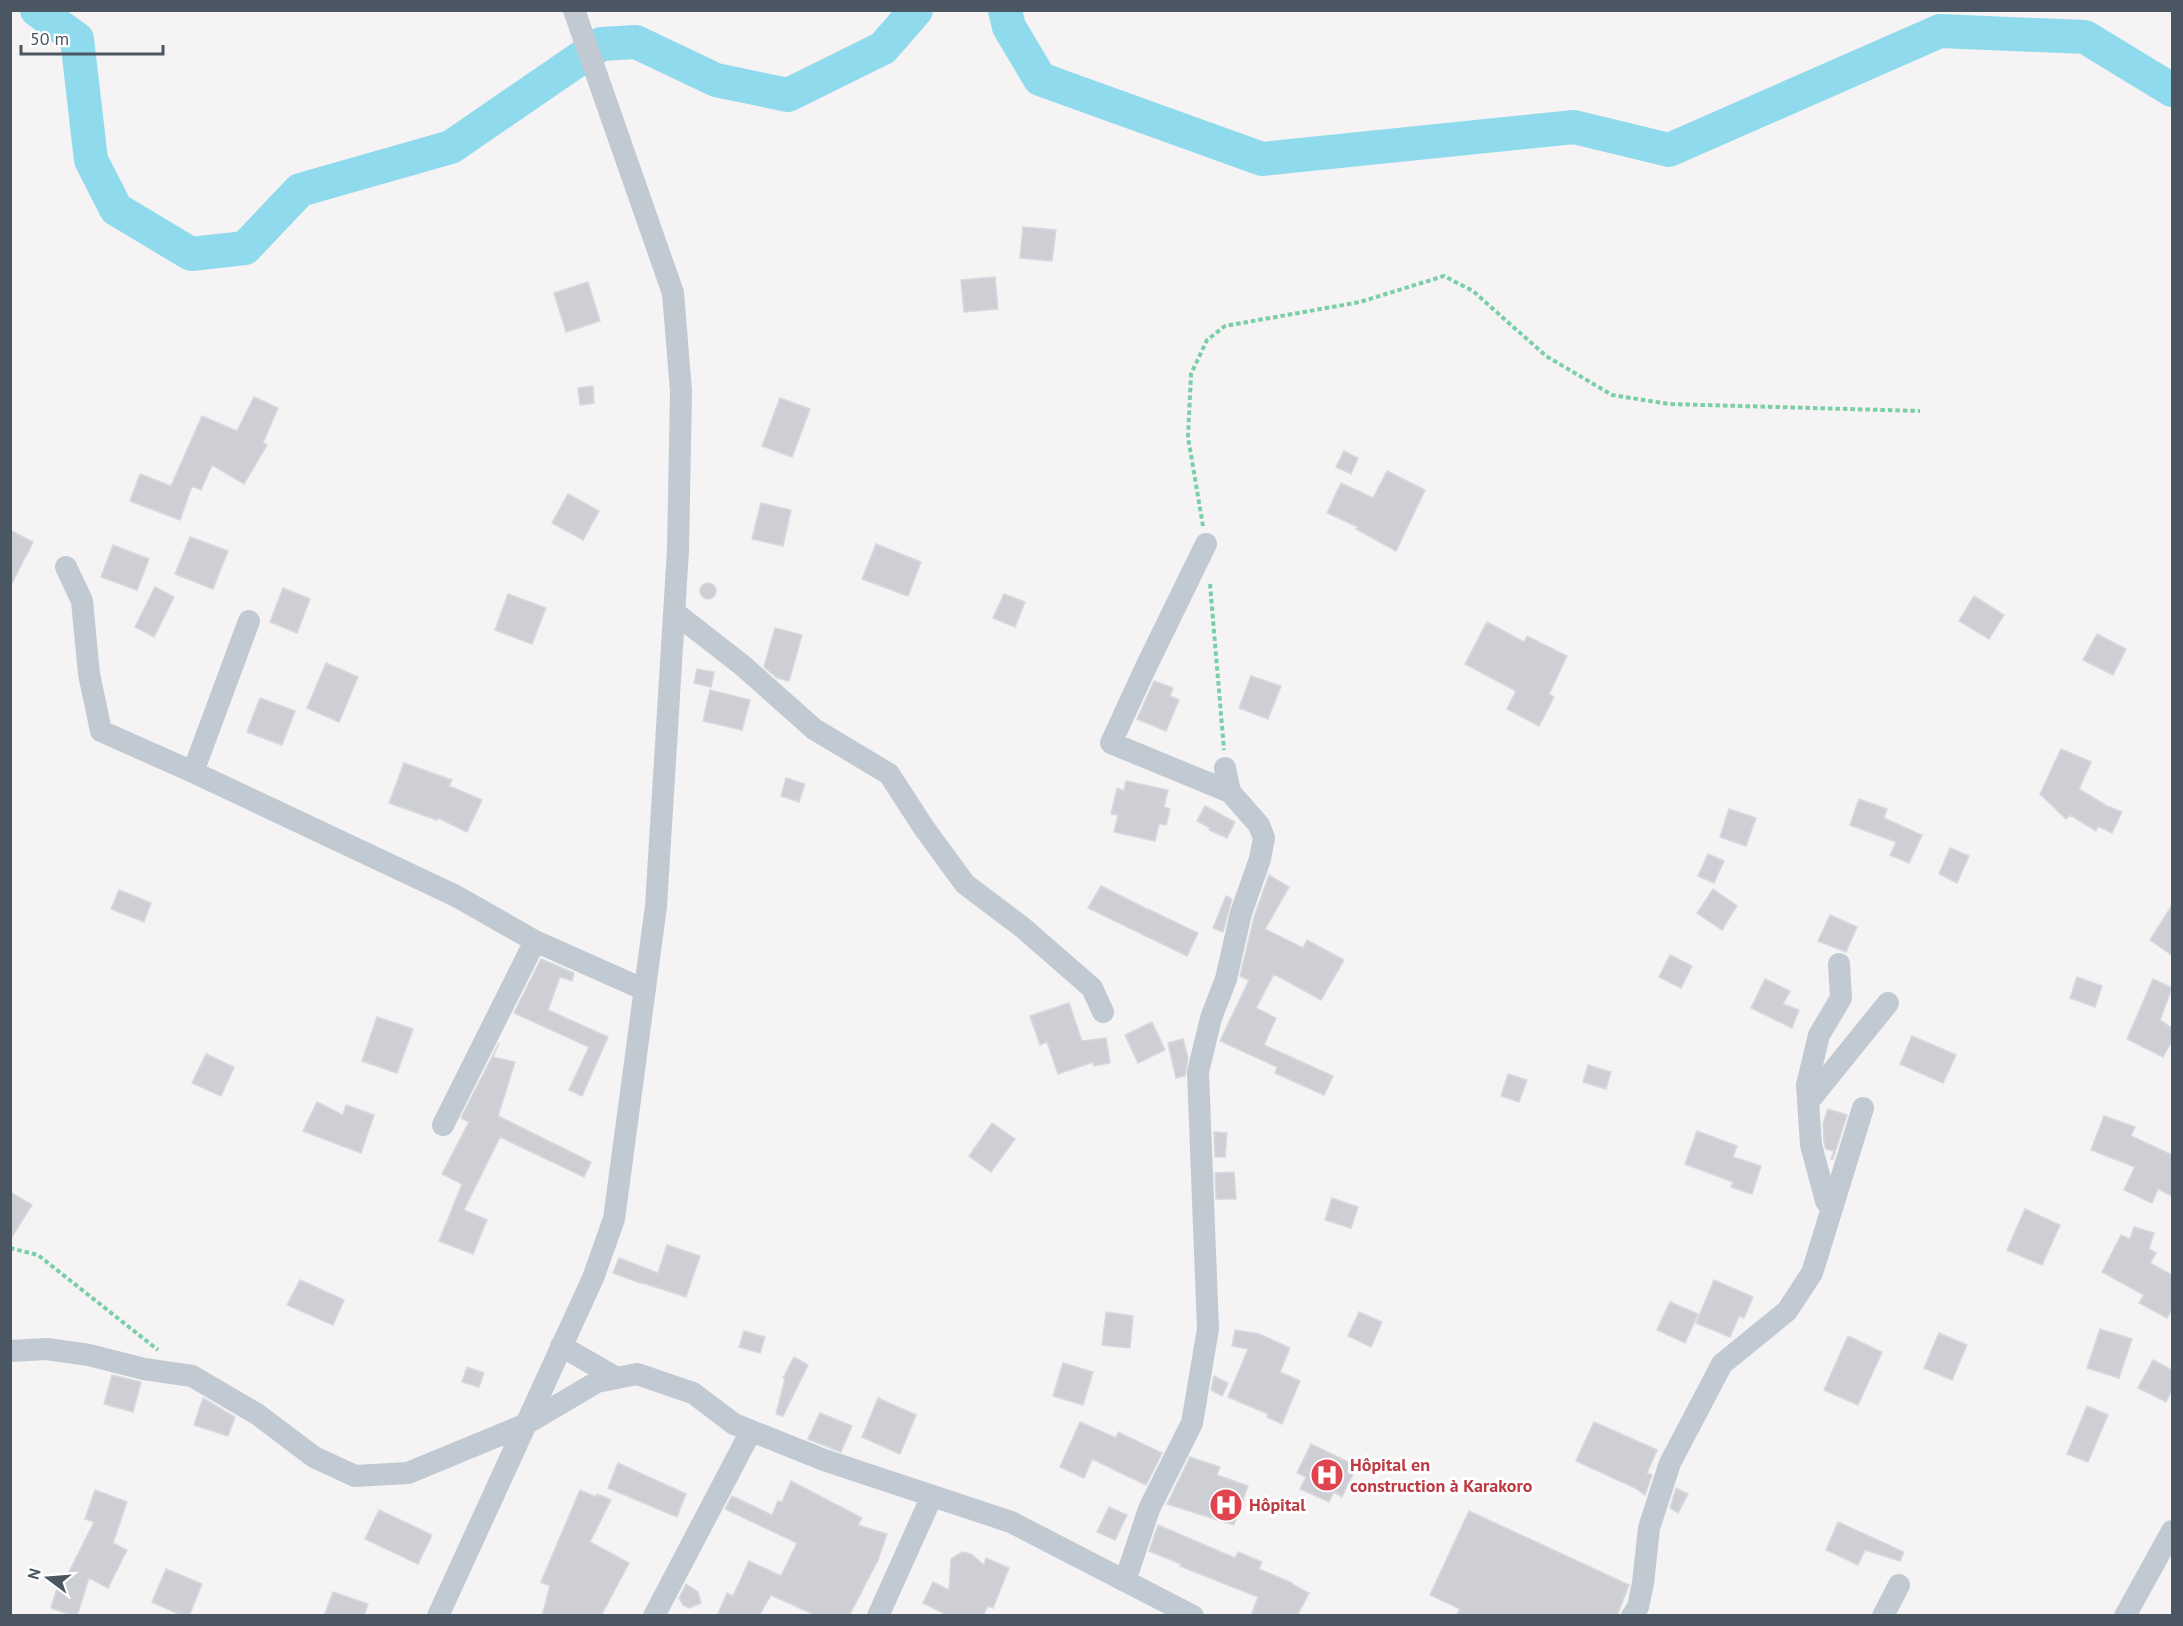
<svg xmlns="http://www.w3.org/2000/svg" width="2183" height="1626" viewBox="0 0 2183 1626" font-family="'PT Sans',sans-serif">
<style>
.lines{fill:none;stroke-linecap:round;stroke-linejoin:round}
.river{stroke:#90daee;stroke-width:34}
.building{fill:#cdcfd5;stroke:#d7d9de;stroke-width:1.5}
.path{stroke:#7ad0a6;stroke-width:4;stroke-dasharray:4.5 3;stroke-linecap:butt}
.minor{stroke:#c1cad2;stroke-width:22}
.labels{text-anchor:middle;stroke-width:6;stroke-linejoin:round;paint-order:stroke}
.health-label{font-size:18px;font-weight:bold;fill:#be3a42;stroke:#fff;text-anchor:start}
</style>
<rect width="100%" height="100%" fill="#f5f3f3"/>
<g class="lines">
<path class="river" d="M37 10 77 39 91 160 116 209 191 254 245 248 300 190 451 147 601 44 636 42 716 80 788 95 883 48 916 10
M1005 10 1009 27 1040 79 1262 159 1574 127 1669 150 1940 31 2085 37 2172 90"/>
</g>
<path class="building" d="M1023 227 1056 230 1052 261 1020 258Z
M995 277 998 309 964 312 961 280Z
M588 282 600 321 566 332 554 293Z
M593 386 594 403 580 405 578 388Z
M254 397 278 408 263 443 267 445 244 484 212 465 201 490 192 486 180 520 130 501 140 474 171 486 202 416 237 431Z
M780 398 810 409 792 457 762 446Z
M1344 451 1358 458 1351 474 1336 467Z
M1387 471 1425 490 1396 551 1356 529 1358 527 1327 513 1341 483 1373 498Z
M568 494 599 511 583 540 552 523Z
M761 503 791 510 783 546 752 539Z
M10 530 33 542 10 587Z
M190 537 228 551 213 589 175 574Z
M876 544 921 562 908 596 862 579Z
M113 545 149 559 137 590 101 577Z
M700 591a8 8 0 1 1 16 0a8 8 0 1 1-16 0Z
M155 587 174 597 154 637 135 627Z
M283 588 310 599 297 633 270 622Z
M508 594 546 608 532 644 495 630Z
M1004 594 1025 602 1015 627 993 618Z
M1974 596 2004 615 1989 639 1959 621Z
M1487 622 1524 642 1527 636 1567 656 1549 694 1554 697 1539 726 1507 709 1516 691 1465 664Z
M775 628 802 635 789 681 777 678 764 667Z
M2097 634 2126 649 2113 675 2083 660Z
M326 663 358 677 339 722 307 708Z
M697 669 714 672 711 687 694 683Z
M1251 676 1281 686 1268 719 1239 708Z
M1154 681 1173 688 1170 696 1179 700 1166 731 1137 719Z
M710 690 750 700 742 730 703 721Z
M260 698 295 711 282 745 247 732Z
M2061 749 2091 762 2079 789 2107 806 2122 812 2112 833 2098 826 2096 831 2070 815 2066 819 2040 794Z
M404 763 452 780 449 786 482 800 467 832 438 818 437 820 389 803Z
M786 778 805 784 799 802 781 796Z
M1126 781 1168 790 1164 807 1170 809 1166 825 1159 824 1155 841 1114 832 1118 815 1111 814 1117 788 1124 791Z
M1859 799 1887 809 1884 818 1922 835 1909 863 1890 855 1896 842 1850 825Z
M1205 806 1235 822 1227 838 1209 830 1210 828 1197 821Z
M1729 809 1756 818 1746 846 1720 837Z
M1950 848 1969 856 1957 883 1939 874Z
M1708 854 1724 861 1714 883 1698 876Z
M1269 875 1289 887 1265 929 1303 948 1307 940 1344 960 1321 1000 1274 974 1256 1008 1276 1018 1264 1045 1333 1076 1324 1095 1275 1073 1277 1067 1220 1041 1249 980 1240 976 1254 917Z
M1101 886 1147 909V911L1148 909 1198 933 1187 956 1088 908Z
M1713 889 1737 906 1722 930 1697 913Z
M119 890 151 903 144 922 111 909Z
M1226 896 1232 899 1223 932 1213 928Z
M2172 905V955L2150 940Z
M1830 915 1857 927 1846 952 1818 941Z
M1670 955 1692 966 1681 988 1659 977Z
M541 959 574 973 572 981 560 977 548 1010 608 1037 582 1096 569 1090 589 1047 514 1013Z
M2077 977 2102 986 2095 1007 2070 998Z
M1765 979 1790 991 1783 1004 1799 1010 1792 1028 1751 1008Z
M2153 979 2172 988 2160 1020 2172 1028V1041L2163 1057 2127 1039Z
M1069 1003 1082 1041 1106 1038 1110 1063 1094 1066 1093 1062 1058 1074 1047 1042 1040 1045 1030 1016Z
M377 1017 413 1029 397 1073 362 1061Z
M1152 1022 1165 1050 1138 1063 1125 1035Z
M1912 1036 1956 1055 1943 1083 1900 1064Z
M1183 1039 1188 1058 1185 1076 1176 1078 1168 1043Z
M499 1043 493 1057 515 1062 498 1116 591 1162 584 1177 500 1137 464 1210 487 1220 473 1254 439 1241 462 1184 442 1174 469 1122 461 1118Z
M206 1054 234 1067 221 1096 192 1083Z
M1588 1065 1611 1072 1606 1089 1583 1082Z
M1508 1074 1527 1080 1519 1102 1501 1096Z
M317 1102 343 1115 346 1105 374 1115 361 1153 303 1131Z
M1828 1109 1847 1115 1833 1159H1831L1834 1151 1826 1149 1824 1143 1823 1123Z
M2104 1116 2135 1127 2131 1136 2172 1155V1196L2158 1189 2152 1203 2124 1190 2135 1167 2091 1150Z
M992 1123 1015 1139 991 1172 969 1156Z
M1697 1131 1737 1146 1733 1157 1761 1166 1752 1194 1731 1187 1733 1182 1685 1164Z
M1214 1132 1227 1133 1225 1157H1215Z
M1234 1172 1236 1199H1216L1215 1173Z
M10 1192 32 1205 10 1240Z
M1332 1198 1358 1207 1351 1228 1325 1220Z
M2025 1209 2060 1225 2042 1265 2007 1250Z
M2134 1227 2154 1233 2149 1249 2156 1253 2150 1263 2172 1275V1309L2167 1318 2139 1303 2144 1295 2102 1272 2121 1235 2130 1239Z
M667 1245 700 1256 686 1297 640 1282V1283L613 1273 619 1258 658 1273Z
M300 1280 344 1300 333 1325 287 1305Z
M1714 1280 1753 1297 1744 1318 1739 1316 1730 1337 1696 1323Z
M1670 1302 1698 1314 1685 1343 1657 1330Z
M1106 1312 1133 1316 1130 1348 1102 1345Z
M1359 1312 1382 1322 1371 1347 1348 1336Z
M2100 1329 2132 1339 2119 1378 2087 1368Z
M1235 1330 1259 1334 1290 1348 1280 1372 1300 1381 1282 1424 1267 1417 1268 1414 1228 1397 1248 1349 1232 1346Z
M744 1331 765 1337 760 1353 739 1347Z
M1939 1333 1967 1345 1952 1380 1924 1368Z
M1848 1336 1882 1352 1858 1405 1824 1390Z
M794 1357 808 1365 783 1416 776 1414 785 1379 783 1378Z
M2153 1360 2172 1370V1390L2166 1402 2138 1388Z
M1063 1363 1093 1372 1083 1405 1053 1396Z
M467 1367 484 1373 479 1387 462 1382Z
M112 1375 141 1382 133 1412 104 1404Z
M1214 1376 1228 1383 1222 1396 1211 1390Z
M203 1398 235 1417 228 1436 194 1425Z
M878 1398 916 1415 900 1454 862 1437Z
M2087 1406 2108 1415 2088 1462 2067 1454Z
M820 1413 852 1426 841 1452 808 1439Z
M1080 1422 1116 1438 1118 1432 1162 1453 1146 1485 1092 1459 1084 1478 1060 1467Z
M1594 1422 1657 1450 1647 1473 1652 1475 1645 1495 1635 1488 1576 1461Z
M1311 1444 1357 1466 1342 1497 1334 1492 1329 1502 1300 1489 1306 1477 1297 1473Z
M1190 1457 1220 1467 1217 1475 1248 1486 1234 1525 1167 1504Z
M618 1463 686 1494 677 1517 608 1488Z
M791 1481 862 1518 858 1525 887 1534 878 1560 849 1616H817L771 1595 759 1616H717L727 1593 733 1596 749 1561 781 1576 797 1543 725 1509 732 1496 772 1515 778 1501 782 1502Z
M1676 1488 1688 1494 1678 1513 1670 1508Z
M95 1490 127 1502 113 1543 127 1550 108 1588 89 1578 77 1616H74L51 1608 58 1585 62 1586 94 1522 85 1519Z
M580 1490 596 1497 597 1494 611 1500 590 1542 629 1563 601 1616H542L550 1586 541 1582Z
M1109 1507 1127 1515 1115 1540 1097 1532Z
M379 1510 432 1535 418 1564 365 1539Z
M1469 1511 1629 1585 1617 1616H1456L1460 1609 1430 1595Z
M1838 1522 1904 1552 1900 1561 1865 1550 1858 1565 1826 1550Z
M1158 1525 1235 1558 1238 1552 1262 1562 1259 1569 1292 1583V1584L1309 1593 1297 1616H1251L1258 1597 1180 1566 1181 1564 1149 1551Z
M962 1552 971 1554 984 1565 986 1558 1009 1568 993 1608 988 1606 983 1616H949L923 1603 933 1582 949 1590 951 1559Z
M166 1569 202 1584 189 1616H183L152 1602Z
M686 1584 698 1592 701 1603 689 1608 683 1605 679 1598Z
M333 1592 368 1604 364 1616H324Z"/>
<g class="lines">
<path class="path" d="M1203 526 1188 437 1191 374 1207 340 1225 326 1360 302 1444 276 1473 291 1546 356 1612 395 1669 404 1920 411
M1210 584 1224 750
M10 1248 38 1255 158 1350"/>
<path class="minor" d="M1206 544 1145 669 1111 743 1230 792
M66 567 82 601 89 674 101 731 193 772 456 896 535 941 645 990
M674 612 742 665 814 729 889 774 924 828 965 884 1022 927 1092 988 1103 1012
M193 772 249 621
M1808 1102 1888 1003
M443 1125 535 941
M1832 1208 1826 1201 1811 1145 1807 1085 1819 1035 1841 998 1839 964
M561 1346 617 1378
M10 1351 47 1349 89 1355 144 1369 192 1376 257 1414 314 1457 355 1476 408 1473 524 1425 597 1382 637 1374 693 1393 734 1424 824 1460 1011 1522 1193 1616
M1125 1581 1149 1509 1192 1423 1208 1329 1198 1072 1211 1018 1226 979 1241 913 1260 859 1264 838 1259 825 1230 792 1225 768
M438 1616 593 1278 614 1219 656 906 678 550 681 391 673 293 574 10
M654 1616 751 1431
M878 1616 932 1496
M1632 1616 1638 1607 1643 1583 1649 1528 1670 1463 1722 1364 1787 1311 1812 1273 1863 1108
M1883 1616 1899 1585
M2125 1616 2172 1531"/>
</g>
<defs>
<symbol id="hospital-disc" viewBox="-11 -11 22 22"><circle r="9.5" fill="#e0444e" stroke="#fff"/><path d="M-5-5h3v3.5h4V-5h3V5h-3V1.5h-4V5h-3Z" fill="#fff"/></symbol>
</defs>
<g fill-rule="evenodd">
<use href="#hospital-disc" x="1308" y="1456" width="38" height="38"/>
<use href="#hospital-disc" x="1207" y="1486" width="38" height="38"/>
</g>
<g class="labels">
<g class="health-label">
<text x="1350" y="1471">Hôpital en<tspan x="1350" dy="21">construction à Karakoro</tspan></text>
<text x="1249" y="1511">Hôpital</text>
</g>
</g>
<rect width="2183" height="1626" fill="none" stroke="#4a5661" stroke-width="24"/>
<g transform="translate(48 1578) rotate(286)" stroke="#ffffff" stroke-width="4.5" paint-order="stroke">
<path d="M0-4.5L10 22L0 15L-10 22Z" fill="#4a5661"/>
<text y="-9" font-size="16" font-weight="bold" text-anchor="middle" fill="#4a5661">N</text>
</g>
<path d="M21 45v9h142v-9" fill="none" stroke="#4a5661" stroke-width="3"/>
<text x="30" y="45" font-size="18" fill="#4a5661" stroke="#ffffff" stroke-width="4.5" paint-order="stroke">50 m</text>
</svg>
